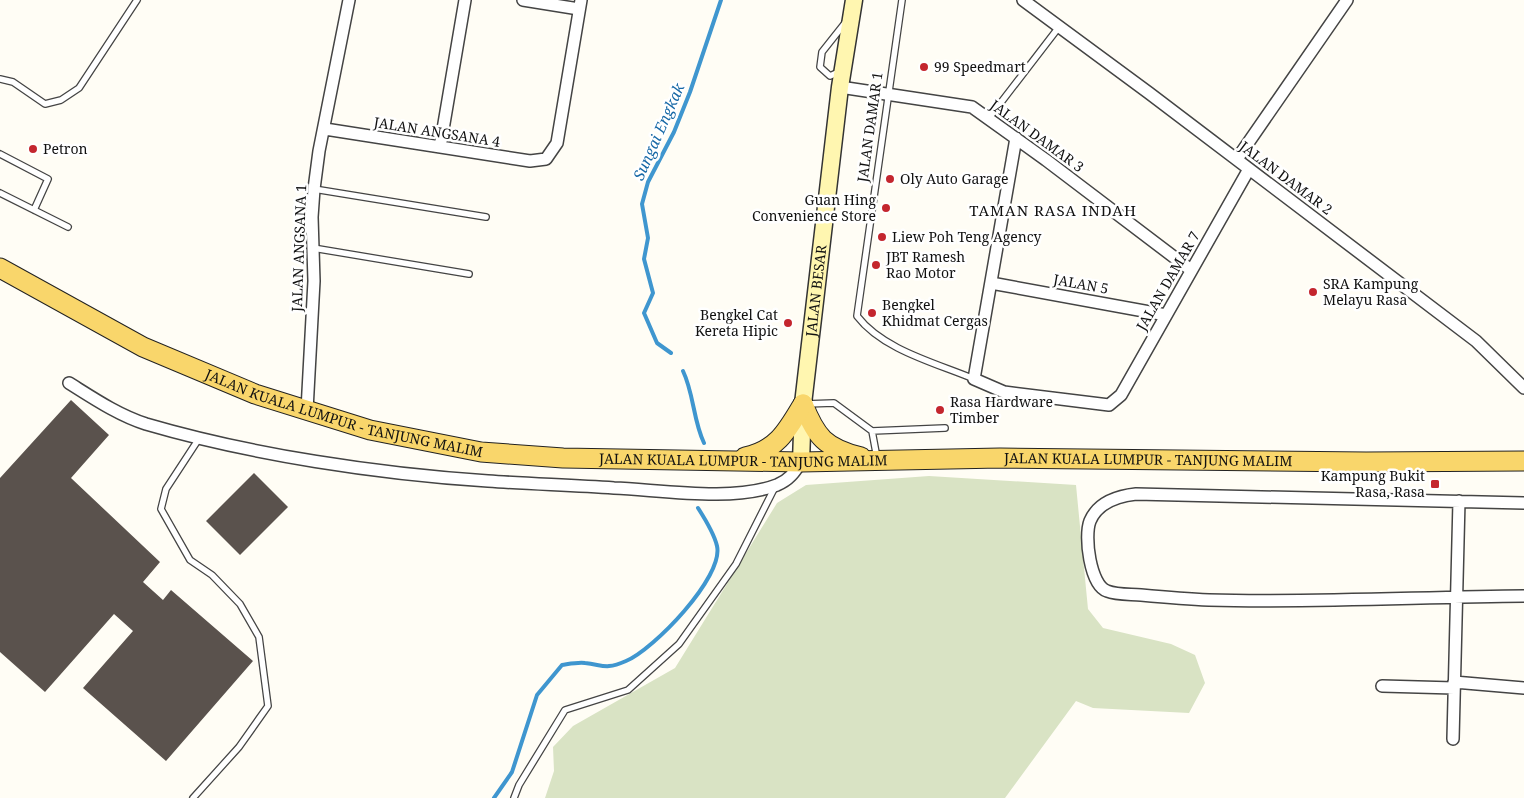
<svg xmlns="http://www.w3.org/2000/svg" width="1524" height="798" viewBox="0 0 1524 798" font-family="'Noto Serif',serif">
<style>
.cemetery{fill:#d9e3c4}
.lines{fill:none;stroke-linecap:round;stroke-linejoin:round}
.stream{stroke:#3f96cf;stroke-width:4}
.building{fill:#5a524d}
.service-casing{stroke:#444;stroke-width:8}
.minor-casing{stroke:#444;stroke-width:14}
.secondary-casing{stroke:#333;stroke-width:19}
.primary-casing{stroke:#222;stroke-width:21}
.service{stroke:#fff;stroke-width:5.5}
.minor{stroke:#fff;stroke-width:11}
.secondary{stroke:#fff6b0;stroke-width:16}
.primary{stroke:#f9d66b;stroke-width:19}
.poi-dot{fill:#c4262e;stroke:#fff;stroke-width:2}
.labels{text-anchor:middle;stroke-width:5;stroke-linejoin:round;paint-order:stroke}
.poi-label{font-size:14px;fill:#111;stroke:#fff;text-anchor:start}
.street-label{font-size:14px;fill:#111;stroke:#fff}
.water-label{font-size:15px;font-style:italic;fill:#1768a6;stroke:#fff}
.neighbourhood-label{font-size:15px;letter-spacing:1px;fill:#111;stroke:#fff}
</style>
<rect width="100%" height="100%" fill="#fffdf5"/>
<path class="cemetery" d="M929 476 1076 485 1088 609 1103 628 1171 644 1195 655 1205 683 1189 713 1093 708 1076 701 1005 798H545L554 771 553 747 573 726 675 668 777 503 806 485Z"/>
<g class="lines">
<path class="stream" d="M671 353 657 343 644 313 653 293 644 259 648 238 642 204 648 182 674 132 690 92 721 0
M683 371C694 394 693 420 704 443
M494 798 512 772 537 695 562 665C569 664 578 662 585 663 604 665 605 670 626 661 653 650 724 577 717 546 714 533 705 519 698 508"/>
</g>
<path class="building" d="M71 400 109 435 71 478 160 562 143 582 163 600 171 590 253 661 166 761 83 688 133 631 114 614 45 692 0 652V478Z
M254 473 288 507 240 555 206 521Z"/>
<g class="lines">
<defs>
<path id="service" d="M902 0 857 316C883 350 936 363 974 379
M841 71 830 76 820 67 822 52 845 23
M0 79 13 82 45 104 61 100 79 88 137 0
M989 118 1059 27
M0 154 48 179 34 210
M314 189 486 217
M0 193 68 227
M313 248 469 274
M805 404 834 403 872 431 945 428
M872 431 877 458
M193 798 239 747 268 706 259 637 240 604 212 575 190 560 161 509 166 489 200 437
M514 798 519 785 565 710 628 690 679 644 736 564 776 485"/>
<path id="minor" d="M523 0 579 9
M1023 0 1149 93 1476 341 1524 388
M840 87 972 107 1046 160 1191 270
M325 129 530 161 546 159 557 143 581 0
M1016 138 974 379 1004 392 1109 405 1121 395 1249 169
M440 147 465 0
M1237 159 1347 0
M991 283 1166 315
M69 383C93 398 118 415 146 424 252 455 379 474 488 481 530 484 572 485 614 488 661 490 733 502 777 485 789 480 794 473 801 462
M307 410 314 281 312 217 314 189 319 151 349 0
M1524 503 1136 494C1118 496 1098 502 1090 521 1084 536 1090 585 1107 591 1117 595 1130 594 1141 595 1163 597 1186 599 1209 600 1314 603 1419 597 1524 596
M1454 682 1524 688
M1382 686 1454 688
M1453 739 1459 501"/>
<g id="secondary">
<path id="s1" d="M801 462 803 404 840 87 854 0"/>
</g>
<g id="primary">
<path id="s2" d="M0 268 143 347 255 394 370 430 481 452 563 458 801 462 1000 458 1366 462 1524 461"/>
<path d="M803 404C816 437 825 448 861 457"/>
<path d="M745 457C777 450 787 431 803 404"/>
</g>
</defs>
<use href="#service" class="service-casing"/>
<use href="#minor" class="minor-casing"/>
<use href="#secondary" class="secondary-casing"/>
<use href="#primary" class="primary-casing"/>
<use href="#service" class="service"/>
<use href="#minor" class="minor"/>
<use href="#secondary" class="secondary"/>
<use href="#primary" class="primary"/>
</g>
<g class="poi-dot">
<circle cx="924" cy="67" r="5"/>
<circle cx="33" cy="149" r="5"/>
<circle cx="890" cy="179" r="5"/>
<circle cx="886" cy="208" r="5"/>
<circle cx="882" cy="237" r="5"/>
<circle cx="876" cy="265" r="5"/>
<circle cx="1313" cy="292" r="5"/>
<circle cx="872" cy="313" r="5"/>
<circle cx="788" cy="323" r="5"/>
<circle cx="940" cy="410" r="5"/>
<rect x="1430" y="479" width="10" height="10" rx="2.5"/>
</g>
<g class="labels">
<g class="poi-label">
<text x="934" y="72">99 Speedmart</text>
<text x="43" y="154">Petron</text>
<text x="900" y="184">Oly Auto Garage</text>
<text x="876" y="205" text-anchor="end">Guan Hing<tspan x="876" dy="16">Convenience Store</tspan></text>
<text x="892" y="242">Liew Poh Teng Agency</text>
<text x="886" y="262">JBT Ramesh<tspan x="886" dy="16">Rao Motor</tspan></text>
<text x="1323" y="289">SRA Kampung<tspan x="1323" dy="16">Melayu Rasa</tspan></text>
<text x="882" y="310">Bengkel<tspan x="882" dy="16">Khidmat Cergas</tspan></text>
<text x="778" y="320" text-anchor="end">Bengkel Cat<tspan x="778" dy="16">Kereta Hipic</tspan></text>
<text x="950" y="407">Rasa Hardware<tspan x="950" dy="16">Timber</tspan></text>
<text x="1425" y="481" text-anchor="end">Kampung Bukit<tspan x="1425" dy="16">Rasa, Rasa</tspan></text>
</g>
<g class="street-label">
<text transform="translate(870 127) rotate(-82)" y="5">JALAN DAMAR 1</text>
<text transform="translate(437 132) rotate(9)" y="5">JALAN ANGSANA 4</text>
<text transform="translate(1037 136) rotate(36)" y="5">JALAN DAMAR 3</text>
<text transform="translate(1286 178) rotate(37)" y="5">JALAN DAMAR 2</text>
<text transform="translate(299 248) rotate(-88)" y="5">JALAN ANGSANA 1</text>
<text transform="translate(1168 281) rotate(-60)" y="5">JALAN DAMAR 7</text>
<text transform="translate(1081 284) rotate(10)" y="5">JALAN 5</text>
<text dy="5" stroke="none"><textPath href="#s1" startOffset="172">JALAN BESAR</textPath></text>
<text dy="5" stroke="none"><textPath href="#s2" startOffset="376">JALAN KUALA LUMPUR - TANJUNG MALIM</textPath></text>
<text dy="5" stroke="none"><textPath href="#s2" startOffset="781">JALAN KUALA LUMPUR - TANJUNG MALIM</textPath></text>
<text dy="5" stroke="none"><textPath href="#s2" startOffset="1186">JALAN KUALA LUMPUR - TANJUNG MALIM</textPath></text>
</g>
<g class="water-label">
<text transform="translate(659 132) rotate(-66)" y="5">Sungai Engkak</text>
</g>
<g class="neighbourhood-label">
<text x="1053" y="216">TAMAN RASA INDAH</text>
</g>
</g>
</svg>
